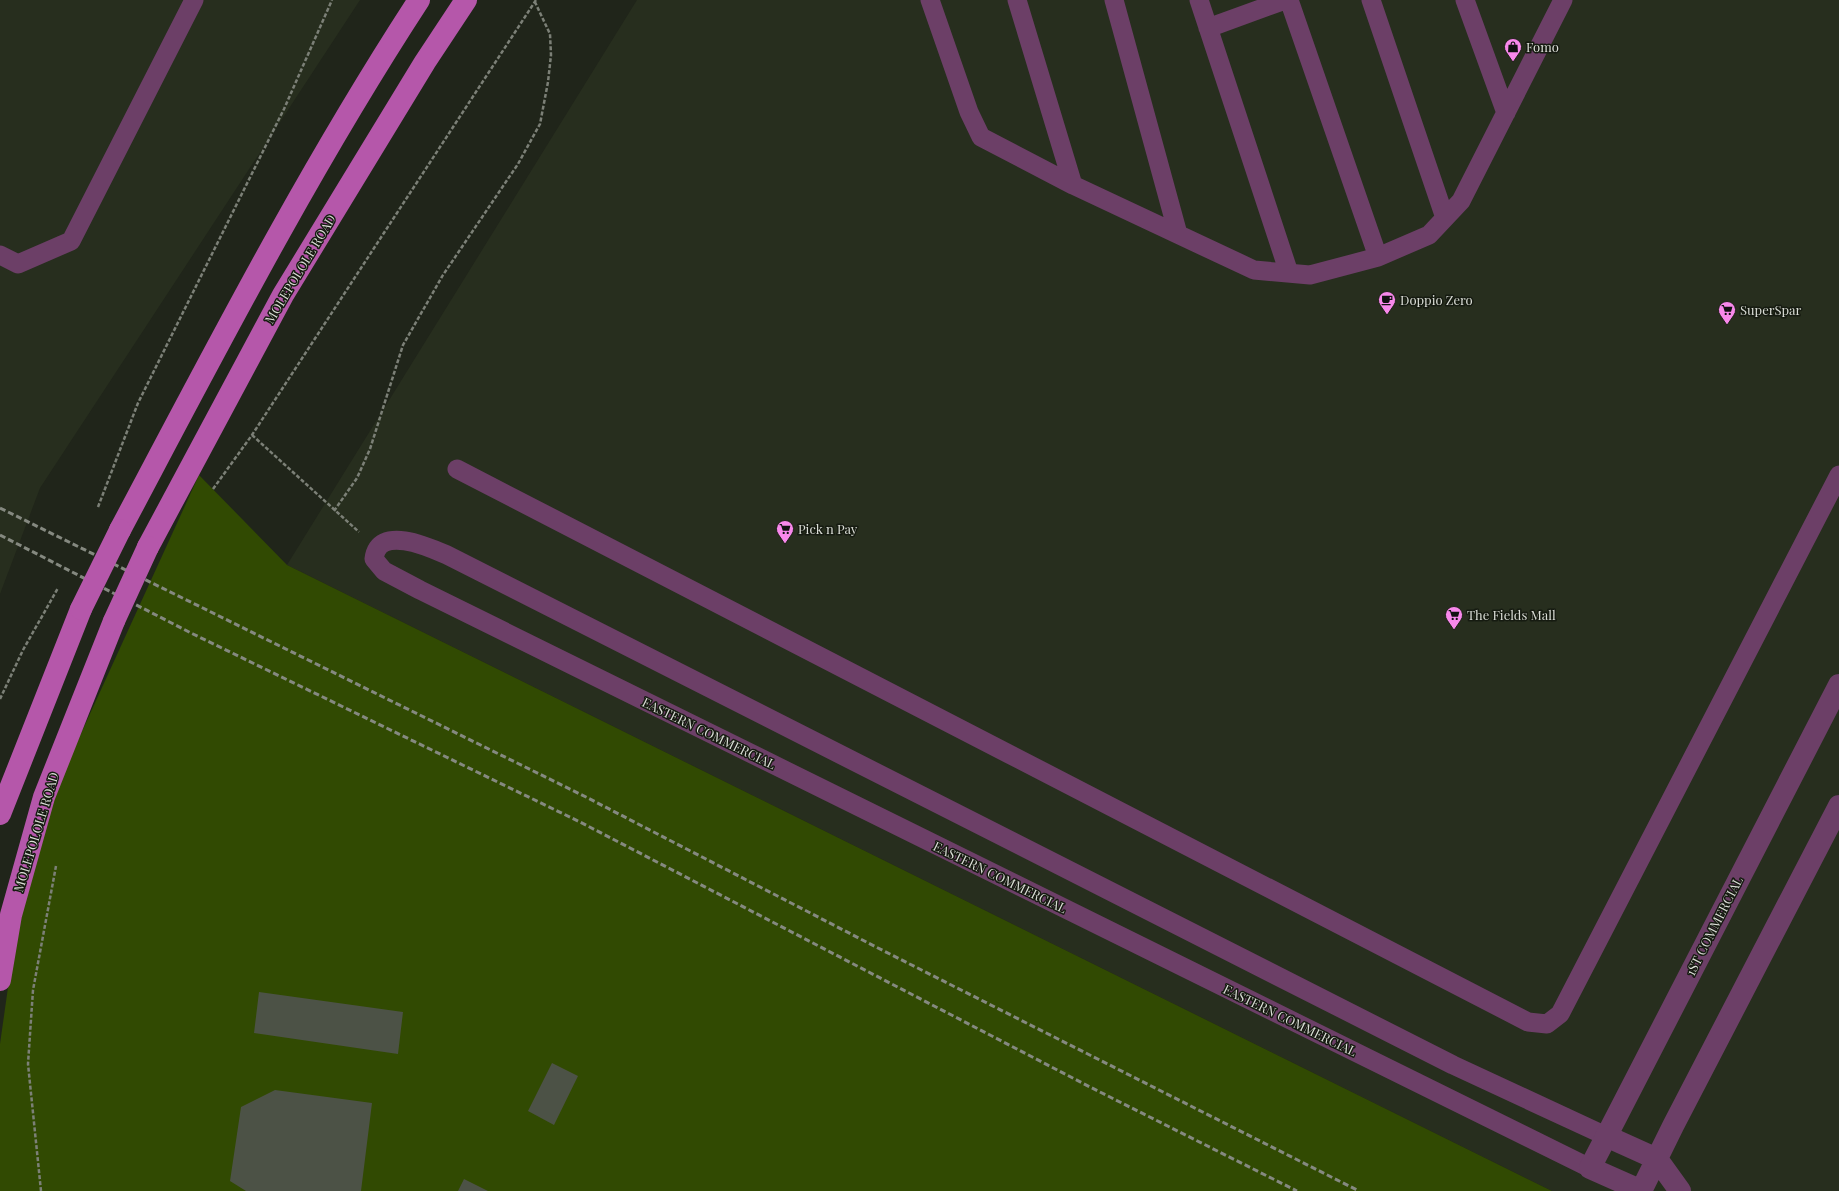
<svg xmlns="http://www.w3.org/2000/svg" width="1839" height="1191" viewBox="0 0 1839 1191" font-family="'Playfair Display',serif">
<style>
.built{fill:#272e1e}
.green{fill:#314a02}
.building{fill:#4c5246}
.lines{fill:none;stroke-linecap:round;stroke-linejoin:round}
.path{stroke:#7c8077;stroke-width:2.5;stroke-dasharray:4 2;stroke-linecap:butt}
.service{stroke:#6c3f67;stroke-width:19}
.minor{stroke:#6c3f67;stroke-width:22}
.primary{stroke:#b557aa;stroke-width:22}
.rail{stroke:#858980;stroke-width:3;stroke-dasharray:6 3;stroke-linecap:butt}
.primary-bridge{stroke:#b557aa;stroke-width:22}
.labels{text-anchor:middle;stroke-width:3;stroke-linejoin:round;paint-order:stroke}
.poi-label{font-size:13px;fill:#dbded7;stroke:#161b11;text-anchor:start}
.street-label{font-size:13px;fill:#dbded7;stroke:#161b11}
</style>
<rect width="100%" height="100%" fill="#20251a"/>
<path class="built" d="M0 0H360L40 488 0 594Z
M637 0H1839V1191H1552L287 565Z"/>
<path class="green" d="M199 475 287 565 1552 1191H0V1044L15 938 52 797Z"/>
<path class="building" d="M259 992 403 1012 398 1054 254 1033Z
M552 1063 578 1076 554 1125 528 1111Z
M275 1090 372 1103 361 1191H246L230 1181 241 1107Z
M464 1179 488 1191H458Z"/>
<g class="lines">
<path class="path" d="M252 435 359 532
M213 489 252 435 536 0
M98 507 138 403 284 109 332 0
M334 511 357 478 370 449 403 345 443 275 518 164 540 124 548 82 551 55 550 34 534 0
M0 699 23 650 58 588
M41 1191 28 1064 33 990 56 866"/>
<path class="service" d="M930 0 969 112 981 137 1073 185 1254 270 1310 275 1378 257 1429 235 1461 201 1563 0
M1017 0 1073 185
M1114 0 1178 234
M1199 0 1289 273
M1289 0 1378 257
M1371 0 1445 218
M1465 0 1506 113
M1208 28 1285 0
M0 255 18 264 71 241 194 0
M457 469 1528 1022 1547 1024 1560 1014 1839 475
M1590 1168 420 590 384 571 374 559C378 524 429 547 447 555L1453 1065 1606 1136"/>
<path class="minor" d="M1606 1136 1657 1159 1680 1191
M1641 1191 1673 1126 1839 806
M1642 1191 1590 1168 1839 685"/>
<path class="primary" d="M120 530C215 351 308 170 419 0
M148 547 283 295 425 62 466 0
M0 814 81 609
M0 980 11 915 44 797 114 621"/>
<path class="rail" d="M0 508 586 797 878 948 1359 1191
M0 535 193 634 580 822 1090 1087 1297 1191"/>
<path class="primary-bridge" d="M81 609 120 530
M114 621 148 547"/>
</g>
<defs>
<symbol id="shop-pin" viewBox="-11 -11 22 30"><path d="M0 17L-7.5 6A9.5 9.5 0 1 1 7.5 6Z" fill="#f888eb" stroke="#161b11"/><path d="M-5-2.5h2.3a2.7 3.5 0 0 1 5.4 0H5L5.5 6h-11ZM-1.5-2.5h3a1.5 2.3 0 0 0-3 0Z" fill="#111"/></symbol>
<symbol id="cafe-pin" viewBox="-11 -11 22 30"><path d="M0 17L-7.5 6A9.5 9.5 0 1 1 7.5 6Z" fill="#f888eb" stroke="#161b11"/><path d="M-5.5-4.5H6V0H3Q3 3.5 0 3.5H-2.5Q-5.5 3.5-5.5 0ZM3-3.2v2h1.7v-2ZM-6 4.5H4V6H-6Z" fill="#111"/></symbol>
<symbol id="supermarket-pin" viewBox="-11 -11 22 30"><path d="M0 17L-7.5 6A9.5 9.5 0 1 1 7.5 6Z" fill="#f888eb" stroke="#161b11"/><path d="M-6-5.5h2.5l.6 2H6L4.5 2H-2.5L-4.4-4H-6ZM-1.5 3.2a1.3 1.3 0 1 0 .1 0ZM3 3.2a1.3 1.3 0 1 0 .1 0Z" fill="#111"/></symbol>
</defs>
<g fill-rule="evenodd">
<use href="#shop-pin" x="1503" y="37" width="20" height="27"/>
<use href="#cafe-pin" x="1377" y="290" width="20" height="27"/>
<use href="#supermarket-pin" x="1717" y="300" width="20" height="27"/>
<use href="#supermarket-pin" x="775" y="519" width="20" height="27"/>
<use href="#supermarket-pin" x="1444" y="605" width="20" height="27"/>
</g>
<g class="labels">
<g class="poi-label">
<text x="1526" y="52">Fomo</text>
<text x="1400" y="305">Doppio Zero</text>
<text x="1740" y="315">SuperSpar</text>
<text x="798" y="534">Pick n Pay</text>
<text x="1467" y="620">The Fields Mall</text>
</g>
<g class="street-label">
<text transform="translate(300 269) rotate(-59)" y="5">MOLEPOLOLE ROAD</text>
<text transform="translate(709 733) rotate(26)" y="5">EASTERN COMMERCIAL</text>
<text transform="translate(36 832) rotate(-73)" y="5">MOLEPOLOLE ROAD</text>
<text transform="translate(1000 877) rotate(26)" y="5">EASTERN COMMERCIAL</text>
<text transform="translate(1714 926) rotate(-63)" y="5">1ST COMMERCIAL</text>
<text transform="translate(1290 1020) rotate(26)" y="5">EASTERN COMMERCIAL</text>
</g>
</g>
</svg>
